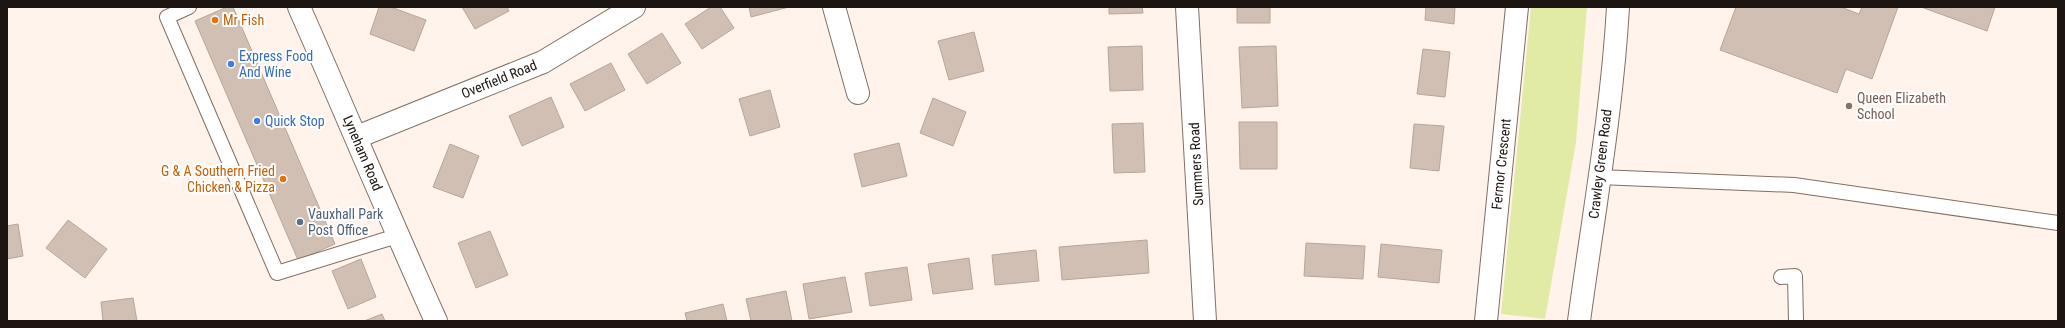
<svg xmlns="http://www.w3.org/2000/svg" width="2065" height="328" viewBox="0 0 2065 328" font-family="'Roboto Condensed',sans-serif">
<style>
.green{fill:#e2eba5}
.building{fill:#d2bfb3;stroke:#b8a599}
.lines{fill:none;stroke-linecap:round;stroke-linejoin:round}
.service-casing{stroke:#806f64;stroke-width:16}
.minor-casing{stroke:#806f64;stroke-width:24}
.tertiary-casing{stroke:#806f64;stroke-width:24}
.service{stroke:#fff;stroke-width:14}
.minor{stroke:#fff;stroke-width:22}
.tertiary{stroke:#fff;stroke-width:22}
.food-dot{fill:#e8710a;stroke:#fff;stroke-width:1.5}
.shop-dot{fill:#3f7fe0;stroke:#fff;stroke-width:1.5}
.education-dot{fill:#8d6e63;stroke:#fff;stroke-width:1.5}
.service-dot{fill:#5c6f8a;stroke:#fff;stroke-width:1.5}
.labels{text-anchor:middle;stroke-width:4;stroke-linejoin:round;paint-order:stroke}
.food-label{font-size:14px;fill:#c56008;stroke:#fff;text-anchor:start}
.shop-label{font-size:14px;fill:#366cbe;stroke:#fff;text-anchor:start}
.street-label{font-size:14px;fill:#1c1511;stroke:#fff}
.education-label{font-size:14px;fill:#785e54;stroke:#fff;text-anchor:start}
.service-label{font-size:14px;fill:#4e5e75;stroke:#fff;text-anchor:start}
</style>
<rect width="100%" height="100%" fill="#fff3eb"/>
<path class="green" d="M1531 7H1587L1576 142 1545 319 1501 314Z"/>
<path class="building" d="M227 7H233L335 244 298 260 195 21Z
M379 7H391L426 20 414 51 370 34Z
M462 7H507L509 11 475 29Z
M711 7H720L734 28 702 49 685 24Z
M749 7H789L751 17Z
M1109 7H1142L1143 13 1109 14Z
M1237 7H1270V23H1237Z
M1426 7H1455L1454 24 1425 20Z
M1736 7H1841L1859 14 1862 7H1898L1872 79 1846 69 1837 93 1720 50Z
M1921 7H1995L1987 31Z
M974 32 984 71 949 80 938 41Z
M662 33 681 63 647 84 628 54Z
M1142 46 1143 90 1110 91 1108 47Z
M1276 46 1278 106 1242 108 1239 47Z
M1423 49 1450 52 1445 97 1417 94Z
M611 63 625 90 585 111 570 84Z
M770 90 780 127 750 136 739 99Z
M551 97 564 127 522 146 509 116Z
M933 98 966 112 953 146 920 133Z
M1239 122H1277V169H1240Z
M1143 123 1145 172 1114 173 1112 124Z
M1414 124 1444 126 1439 171 1410 168Z
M899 143 907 176 862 187 854 154Z
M450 144 479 156 463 198 433 187Z
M68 220 107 249 85 278 46 248Z
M18 224 23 256 7 259V226Z
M490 231 508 275 476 288 458 243Z
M1147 240 1149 273 1062 280 1059 247Z
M1306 243 1365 246 1363 279 1304 276Z
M1381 244 1442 250 1439 283 1378 277Z
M1036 250 1039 281 995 285 992 255Z
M969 258 973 289 933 294 928 264Z
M361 259 376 297 348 309 332 271Z
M907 267 912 300 870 306 865 273Z
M845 277 852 312 809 319 803 284Z
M786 291 792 321H751L746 299Z
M133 298 137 321H103L101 302Z
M723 304 727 321H687L685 313Z
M382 314 385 321H364Z"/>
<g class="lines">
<defs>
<path id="service" d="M189 7 167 17 277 273 397 236
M1599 177 1794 185 2058 223
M1781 277 1795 276 1796 321"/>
<path id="minor" d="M299 7C345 111 389 217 436 321
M834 7 858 93
M1187 7 1205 321
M357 137 543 62 634 7
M1486 321 1517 7"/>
<path id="tertiary" d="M1579 321C1593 217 1612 112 1618 7"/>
</defs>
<use href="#service" class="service-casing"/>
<use href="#minor" class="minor-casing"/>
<use href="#tertiary" class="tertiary-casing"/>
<use href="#service" class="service"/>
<use href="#minor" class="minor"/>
<use href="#tertiary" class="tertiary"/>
</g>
<g class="food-dot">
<circle cx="215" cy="20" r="4"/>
<circle cx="283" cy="179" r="4"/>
</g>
<g class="shop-dot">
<circle cx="231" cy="64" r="4"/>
<circle cx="257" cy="121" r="4"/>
</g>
<circle class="education-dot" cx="1849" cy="106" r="4"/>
<circle class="service-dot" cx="300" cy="222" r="4"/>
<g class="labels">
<g class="food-label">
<text x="223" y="25">Mr Fish</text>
<text x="275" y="176" text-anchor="end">G &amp; A Southern Fried<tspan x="275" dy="16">Chicken &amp; Pizza</tspan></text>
</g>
<g class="shop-label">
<text x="239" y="61">Express Food<tspan x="239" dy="16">And Wine</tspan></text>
<text x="265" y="126">Quick Stop</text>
</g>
<g class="street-label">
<text transform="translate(499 79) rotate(-22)" y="5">Overfield Road</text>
<text transform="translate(363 153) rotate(67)" y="5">Lyneham Road</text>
<text transform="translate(1196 164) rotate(-93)" y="5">Summers Road</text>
<text transform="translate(1501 164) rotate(-84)" y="5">Fermor Crescent</text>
<text transform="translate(1600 164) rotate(-83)" y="5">Crawley Green Road</text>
</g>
<g class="education-label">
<text x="1857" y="103">Queen Elizabeth<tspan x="1857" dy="16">School</tspan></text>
</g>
<g class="service-label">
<text x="308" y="219">Vauxhall Park<tspan x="308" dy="16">Post Office</tspan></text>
</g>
</g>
<rect width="2065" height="328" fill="none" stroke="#1c1511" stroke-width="16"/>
</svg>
